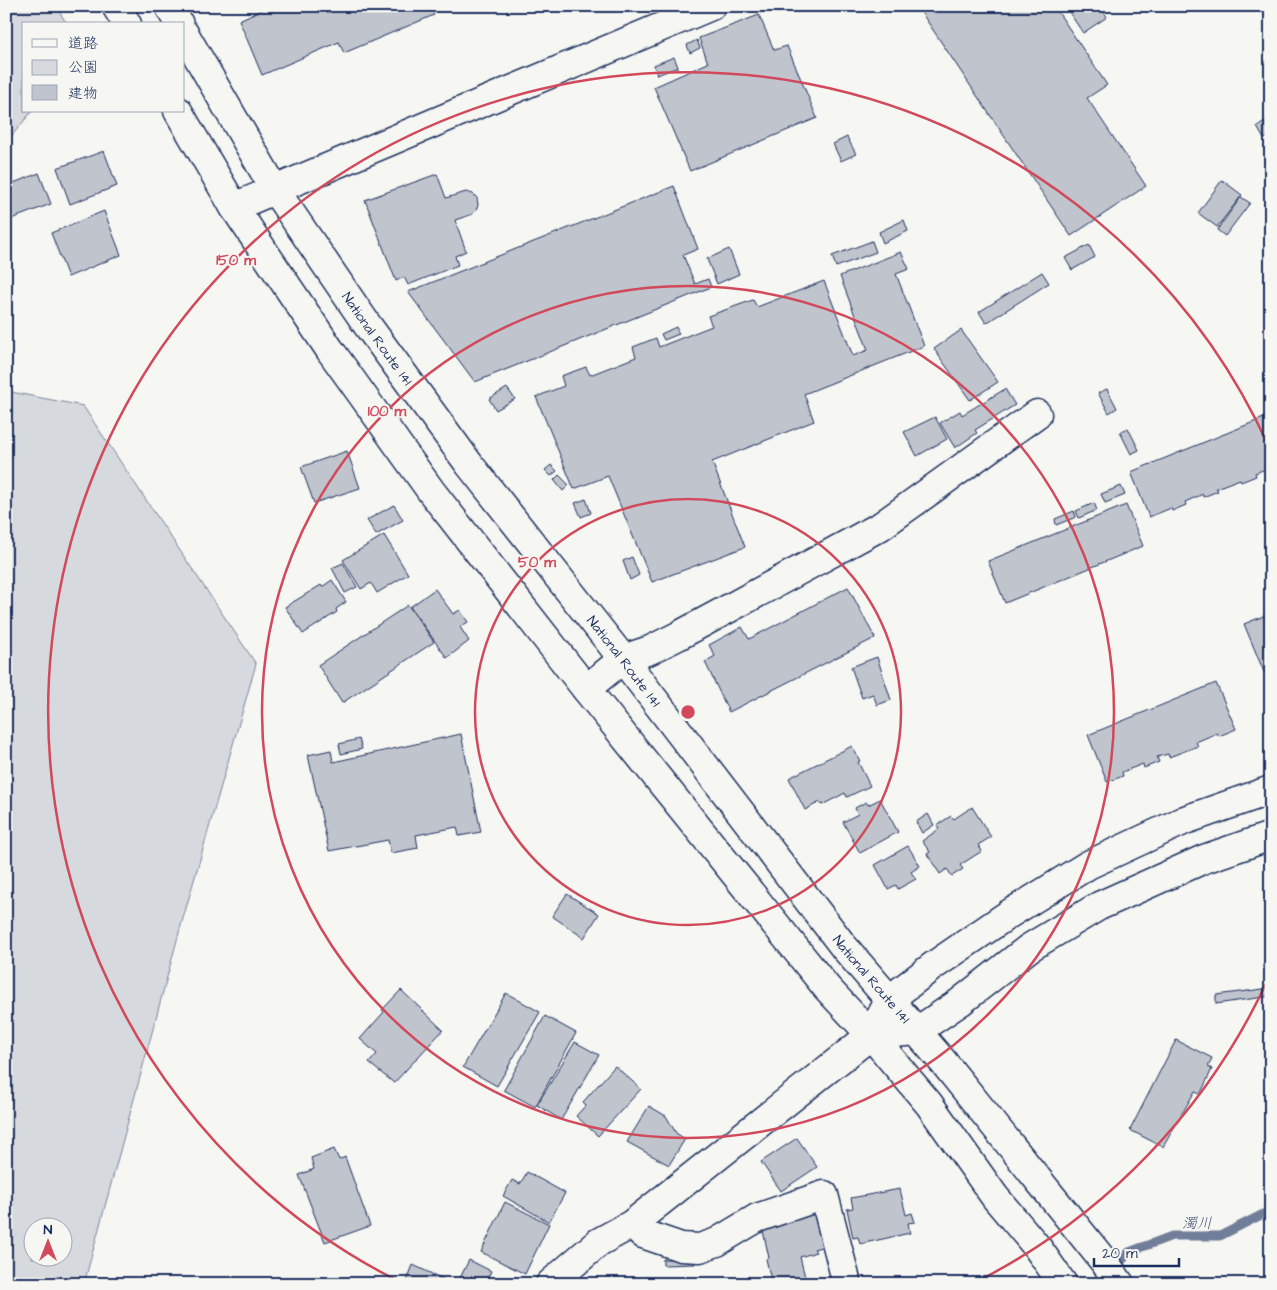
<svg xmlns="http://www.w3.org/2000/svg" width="1277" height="1290" viewBox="0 0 1277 1290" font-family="'Architects Daughter','Klee One',sans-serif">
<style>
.green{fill:#d6d9dd;stroke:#78849e;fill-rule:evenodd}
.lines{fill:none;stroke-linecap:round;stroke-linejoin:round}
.stream{stroke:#717e99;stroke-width:9}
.building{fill:#c0c4cd;stroke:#1b2f5e}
.minor-casing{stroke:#1b2f5e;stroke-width:31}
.highway-casing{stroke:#1b2f5e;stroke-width:31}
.minor{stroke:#f6f6f2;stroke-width:28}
.highway{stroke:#f6f6f2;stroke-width:28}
.ring{fill:none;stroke:#d1495b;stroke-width:2.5}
.labels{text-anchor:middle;stroke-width:4;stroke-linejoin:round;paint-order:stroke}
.street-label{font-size:14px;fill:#1b2f5e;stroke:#f6f6f2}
.water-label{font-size:15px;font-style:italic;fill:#46567b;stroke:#f6f6f2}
.centre{fill:#d1495b;stroke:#f6f6f2;stroke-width:2.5}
.ring-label{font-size:15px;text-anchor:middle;font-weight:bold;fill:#d1495b;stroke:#f6f6f2;stroke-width:4;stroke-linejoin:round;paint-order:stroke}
</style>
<rect width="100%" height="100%" fill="#f6f6f2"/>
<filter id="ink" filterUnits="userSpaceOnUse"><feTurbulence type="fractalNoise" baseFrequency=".02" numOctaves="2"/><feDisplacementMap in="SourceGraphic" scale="10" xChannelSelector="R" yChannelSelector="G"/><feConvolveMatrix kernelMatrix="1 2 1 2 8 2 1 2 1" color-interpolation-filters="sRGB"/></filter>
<g filter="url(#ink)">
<path class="green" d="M6 6H56L67 24H24V111H32L6 143Z
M6 391 83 406 256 664 180 929 84 1284H6ZM32 1228H62V1258H32Z"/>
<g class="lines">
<path class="stream" d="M1114 1270 1129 1252 1172 1236H1220L1271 1210"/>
</g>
<path class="building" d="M270 6H430L434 15 344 53 339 42 262 75 239 20Z
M917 6H1054L1107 85 1087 98 1146 186 1071 236Z
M1065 6H1100L1107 17 1083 33Z
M759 15 774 50 787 46 817 118 690 171 654 87 708 63 699 38Z
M697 40 700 48 690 53 687 45Z
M674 57 678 67 657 75 654 65Z
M1271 118V135L1264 139 1257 127Z
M847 137 856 154 841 161 833 144Z
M104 151 117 186 70 204 57 168Z
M39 173 51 204 6 221V186Z
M437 174 446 198 466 192 473 194 477 198 478 205 476 211 473 214 455 220 466 251 455 256 458 265 408 285 404 277 396 281 365 200Z
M1222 180 1242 195 1217 227 1198 213Z
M674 186 698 249 683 255 695 284 708 279 711 287 475 382 408 292Z
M1241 197 1250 203 1225 236 1217 230Z
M104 211 121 255 68 277 51 233Z
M904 220 908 231 883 243 879 232Z
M872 241 876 252 836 267 832 256Z
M1089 245 1095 257 1072 270 1065 258Z
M729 249 739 274 717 284 707 259Z
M901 252 909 269 896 274 924 346 804 394 814 421 712 462 745 547 652 582 608 476 574 489 536 397 564 386 561 376 586 367 590 375 636 357 633 347 656 338 659 347 712 326 708 316 753 300 757 307 824 281 853 356 868 350 840 276Z
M1042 272 1049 283 986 323 979 312Z
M676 327 679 334 664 340 661 334Z
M961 330 998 382 970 400 934 349Z
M507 388 515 399 496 410 489 399Z
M1005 389 1015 405 975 430 977 433 955 448 940 423 960 411 962 415Z
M1107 389 1117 408 1109 413 1098 393Z
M1271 415V467L1255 473 1256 476 1241 482 1240 479 1216 488 1218 491 1203 497V494L1185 502 1186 505 1172 511 1171 508 1149 517 1131 472Z
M935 417 947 439 917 456 904 432Z
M1128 428 1139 450 1131 454 1120 432Z
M347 451 360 488 314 503 301 467Z
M551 465 557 471 551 476 545 470Z
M559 475 569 485 563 491 554 480Z
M1121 486 1125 495 1105 503 1101 494Z
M586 499 591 513 581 517 575 503Z
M1094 503 1097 510 1079 518 1076 511Z
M394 505 403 520 376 535 367 520Z
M1126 505 1143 546 1005 603 988 561Z
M1074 511 1076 517 1056 525 1055 519Z
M384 535 408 574 377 593 371 583 361 589 343 560Z
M632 557 639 575 630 580 623 561Z
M343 563 357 587 345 593 332 568Z
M332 580 346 602 336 609 337 612 303 634 285 607 321 585 322 587Z
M848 587 875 638 729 712 705 662 715 656 709 645 742 627 749 639Z
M435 589 453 614 460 610 468 622 460 627 469 641 447 658 410 607Z
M408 605 434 642 342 703 318 665Z
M1271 613V669L1264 672 1244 624Z
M877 657 891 700 877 705 873 694 862 698 851 667Z
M1216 683 1236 729 1219 736 1217 733 1196 742 1198 746 1169 757 1168 754 1157 757 1159 762 1144 768 1143 764 1122 772 1123 776 1107 782 1088 735Z
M461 734 481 832 459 836 457 827 416 835 418 848 391 853 388 840 329 851 308 755 331 750 333 762Z
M359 739 362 749 341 754 339 744Z
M852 746 860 761 858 762 870 786 847 797 845 793 822 805 820 802 805 810 789 778Z
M880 799 898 832 860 853 843 822 858 814 855 808 866 802 868 805Z
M972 807 991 837 978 845 982 851 960 865 963 869 952 876 947 869 940 874 927 854 930 852 922 841 939 829 937 825 951 816 954 819Z
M928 814 934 825 922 833 916 822Z
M908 846 920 866 911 872 916 879 898 889 896 885 888 889 875 865Z
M567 894 599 914 584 938 552 916Z
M1271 988V996L1216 1004V995Z
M401 990 443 1030 394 1083 369 1063 377 1054 360 1039 384 1012 382 1010Z
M506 993 540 1012 497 1086 463 1067Z
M545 1016 576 1033 535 1107 504 1090Z
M1176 1040 1212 1058 1208 1067 1212 1069 1200 1095 1195 1091 1163 1147 1130 1130Z
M575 1042 599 1055 561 1120 537 1105Z
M615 1066 641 1089 598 1136 576 1116 586 1105 583 1102Z
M649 1106 666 1116 676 1133 685 1139 669 1165 627 1142Z
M797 1138 817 1167 781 1191 761 1162Z
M334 1149 339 1160 345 1157 370 1226 325 1242 299 1175 314 1169 311 1158Z
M527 1172 565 1193 549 1222 503 1196 512 1180 520 1184Z
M900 1189 906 1215 912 1213 915 1222 908 1223 910 1233 860 1244 858 1237 853 1238 847 1209 853 1208 851 1198Z
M505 1202 549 1224 525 1274 481 1252Z
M803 1212 804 1217 817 1213 828 1245 814 1249 816 1252 800 1257 805 1277 803 1278 805 1284H772L766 1259 769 1258 762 1226Z
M663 1259H695V1264L663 1265Z
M469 1260 491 1271 485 1284H457Z
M413 1265 443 1279 441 1284H408L406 1283Z"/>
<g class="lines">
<defs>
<path id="minor" d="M234 207 711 6
M586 689 623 659 650 650 678 636 881 526 1037 414
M871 1035 917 1031 960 1002 1029 948 1099 906 1204 859 1271 836
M632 1224 643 1234 681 1247 700 1248 717 1242 757 1218 824 1195 847 1284
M550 1284 599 1242 632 1224 871 1035 890 999 933 966 1009 914 1088 865 1185 820 1271 790"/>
<g id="highway">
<path d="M116 6 127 24"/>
<path d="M169 6 179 24"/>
<path id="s1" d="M184 33 275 190 368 326 469 464 623 659 844 947 945 1064 1106 1264 1120 1284"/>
<path d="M178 111 234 207 330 350 431 491 586 689 827 988 871 1035 929 1104 995 1197 1037 1247 1063 1284"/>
</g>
</defs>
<use href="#minor" class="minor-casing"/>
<use href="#highway" class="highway-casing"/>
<use href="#minor" class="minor"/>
<use href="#highway" class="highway"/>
</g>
</g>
<g class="ring">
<circle cx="688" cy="712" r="213"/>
<circle cx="688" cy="712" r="426"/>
<path d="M1269 977A639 639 0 0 1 978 1281M398 1281A639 639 0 1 1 1269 447"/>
</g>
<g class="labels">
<g class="street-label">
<text dy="5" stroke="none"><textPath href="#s1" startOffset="362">National Route 141</textPath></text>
<text dy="5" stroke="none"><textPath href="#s1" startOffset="768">National Route 141</textPath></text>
<text dy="5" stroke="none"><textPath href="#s1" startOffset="1171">National Route 141</textPath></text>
</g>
<g class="water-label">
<text x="1197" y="1228">濁川</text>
</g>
</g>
<circle cx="688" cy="712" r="8" class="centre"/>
<g class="ring-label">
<text x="236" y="265">150 m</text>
<text x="387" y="416">100 m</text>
<text x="537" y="567">50 m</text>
</g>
<rect width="1277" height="1290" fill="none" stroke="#f6f6f2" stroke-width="25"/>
<rect x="12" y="12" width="1252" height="1265" fill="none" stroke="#1b2f5e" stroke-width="2" filter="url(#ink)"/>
<rect x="22" y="22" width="162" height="90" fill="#f6f6f2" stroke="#9ea6b7"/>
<rect x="32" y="39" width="25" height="8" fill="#f6f6f2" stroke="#9ea6b7"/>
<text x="68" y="48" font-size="15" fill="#1b2f5e">道路</text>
<rect x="32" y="60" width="25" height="15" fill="#d6d9dd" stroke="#9ea6b7"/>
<text x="68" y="72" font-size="15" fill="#1b2f5e">公園</text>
<rect x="32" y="85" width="25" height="15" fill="#c0c4cd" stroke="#9ea6b7"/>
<text x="68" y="98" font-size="15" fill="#1b2f5e">建物</text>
<g transform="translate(48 1242)"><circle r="24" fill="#f6f6f2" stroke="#9ea6b7"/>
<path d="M0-4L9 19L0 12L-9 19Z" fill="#d1495b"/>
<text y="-8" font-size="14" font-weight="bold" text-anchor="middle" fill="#1b2f5e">N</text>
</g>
<path d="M1094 1258v8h85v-8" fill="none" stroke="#1b2f5e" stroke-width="2.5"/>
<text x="1102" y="1258" font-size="15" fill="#1b2f5e" stroke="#f6f6f2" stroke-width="4" paint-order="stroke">20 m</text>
</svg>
